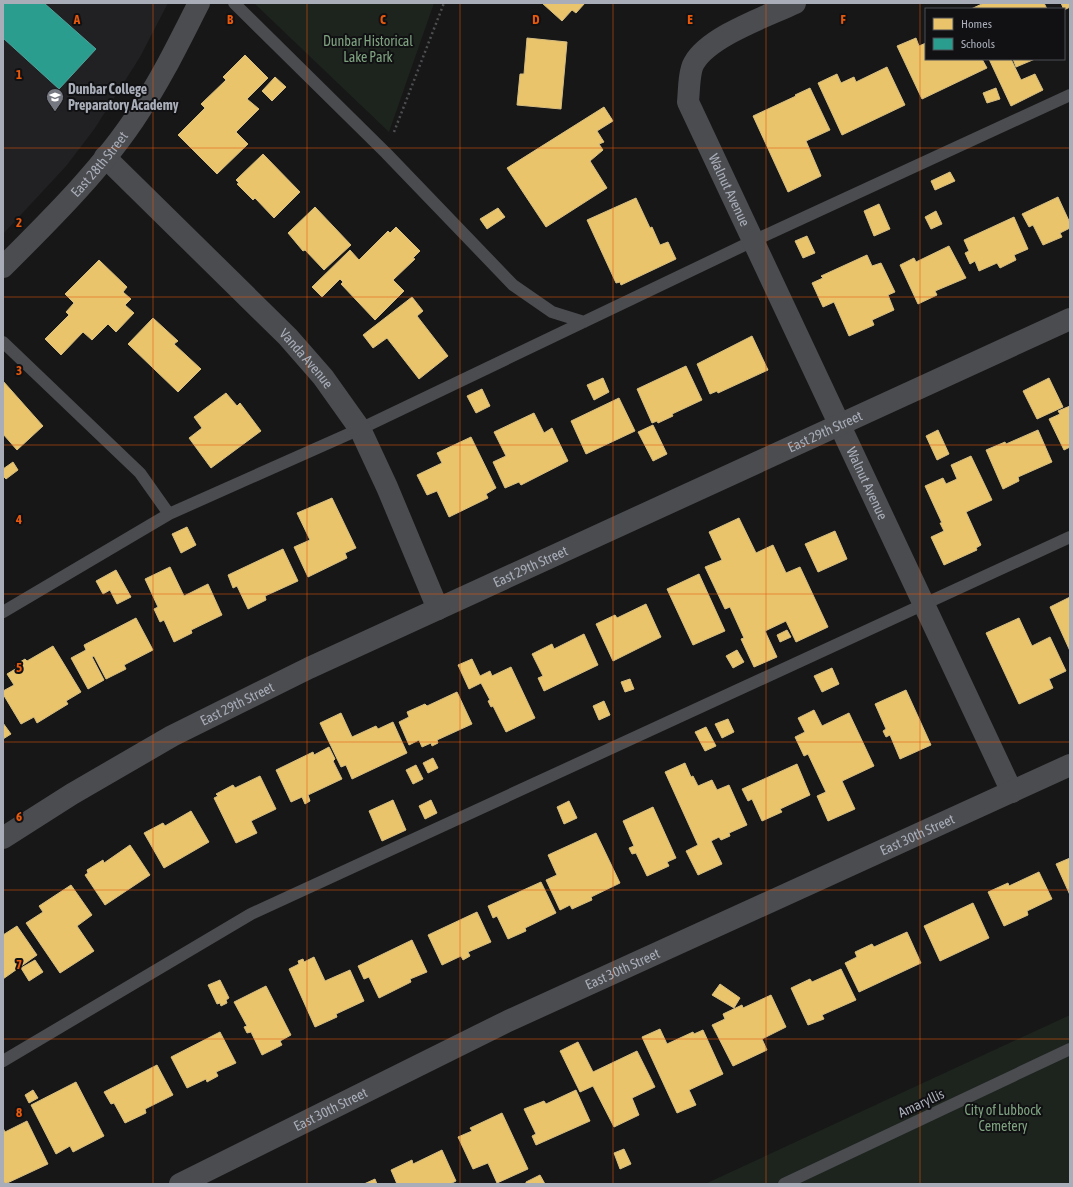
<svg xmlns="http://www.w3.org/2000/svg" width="1073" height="1187" viewBox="0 0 1073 1187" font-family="'Asap Condensed',sans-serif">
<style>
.built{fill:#212123}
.green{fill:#1d241e}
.homes{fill:#e9c46a;stroke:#d6bd81}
.schools{fill:#2a9d8f;stroke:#50a29b}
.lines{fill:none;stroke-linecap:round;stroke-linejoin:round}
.path{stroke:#4d4e52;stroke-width:2.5;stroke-dasharray:2 3;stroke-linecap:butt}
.lane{stroke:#4b4c50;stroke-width:12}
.street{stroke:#4b4c50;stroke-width:22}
.grid{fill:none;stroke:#e8590c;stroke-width:1;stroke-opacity:0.55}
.labels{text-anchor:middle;stroke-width:4;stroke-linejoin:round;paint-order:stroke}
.park-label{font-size:14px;fill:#7fa381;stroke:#111113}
.poi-label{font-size:14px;font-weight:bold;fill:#a8adb8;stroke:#111113;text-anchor:start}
.street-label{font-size:14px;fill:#a8adb8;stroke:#111113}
.grid-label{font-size:13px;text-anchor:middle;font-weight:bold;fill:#e8590c;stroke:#111113;stroke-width:4;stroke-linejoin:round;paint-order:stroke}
</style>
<rect width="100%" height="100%" fill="#171717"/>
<path class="built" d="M3 3H168L140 57 95 128 67 165 3 234Z"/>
<path class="green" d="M254 3H434L389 132Z
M1070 1015V1184H705Z"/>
<path class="homes" d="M542 3H585L576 13 572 10 562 21Z
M984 3H1044L1047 9H971Z
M1061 3H1070V7L1064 10Z
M527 38 567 42 561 109 517 105 520 74H524Z
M916 38 919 46 926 43V59H982L987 68 922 99 897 46Z
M245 55 268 78 247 99 259 109 236 132 248 144 217 174 178 135 205 108 201 104 226 80 223 77Z
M989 59H1011L1021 80 1035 74 1043 90 1011 106Z
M1013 59H1035L1016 67Z
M887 67 905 105 842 135 818 83 837 74 841 83 854 77 856 82Z
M275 77 286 87 272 101 262 91Z
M810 88 830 130 806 141 821 176 788 192 753 116 796 96 795 95Z
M996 88 1000 99 987 103 983 93Z
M604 107 613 121 597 131 604 142 599 144 603 150 590 161 607 188 546 227 507 168Z
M263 154 300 192 274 218 255 198 253 200 237 184 239 183 236 180Z
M950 172 955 181 935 190 931 181Z
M1058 197 1070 223V228L1060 233 1062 237 1043 245 1033 225 1029 227 1022 214Z
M636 198 650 228 652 227 660 245 668 242 676 259 621 285 620 282 616 283 587 220Z
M879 204 890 229 874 236 864 211Z
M315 207 351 245 324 270 305 250 303 251 288 233Z
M498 208 505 217 487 229 480 219Z
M936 211 942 224 931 229 925 217Z
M1014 217 1028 249 1014 255 1016 260 1000 268 997 263 979 271 975 261 970 264 965 253 969 251 964 240Z
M396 227 420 251 413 258 415 259 393 280 404 291 375 320 341 284 343 282 340 279 322 297 312 287 350 250 359 260 388 231 390 233Z
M807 236 815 253 803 258 795 241Z
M949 246 966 278 935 291 937 295 918 304 900 265 914 258 916 262Z
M867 255 872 266 881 263 895 292 888 295 894 310 872 320 874 325 849 336 834 302 823 307 812 283 823 278 821 276Z
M99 260 127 287 123 292 131 299 125 305 134 313 116 332 108 324 92 340 83 332 61 355 45 339 69 315 66 312 74 303 65 294Z
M412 297 423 311 417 316 448 356 419 379 387 338 373 348 363 335Z
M153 318 178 341 174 344 201 369 178 392 128 344Z
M752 336 768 370 718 393 717 391 710 394 697 364Z
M686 366 702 400 672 414 673 416 658 423 657 421 652 423 637 389Z
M603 378 609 392 594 400 587 385Z
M1049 378 1063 407 1037 419 1023 391Z
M3 381 43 426 17 450 3 434Z
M482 389 490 406 476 413 467 396Z
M226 393 237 406 240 403 261 431 211 468 189 438 202 428 194 417Z
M619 398 635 431 586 454 571 421Z
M1070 406V447L1064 450 1049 419 1060 414 1058 411Z
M534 413 544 433 552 428 568 461 521 485 519 482 505 488 493 462 506 456 494 432Z
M653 425 667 454 653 461 638 432Z
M938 430 949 454 937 460 926 436Z
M1038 430 1052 462 1018 477 1019 481 1003 489 986 450 1005 442 1006 444Z
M471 437 496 488 486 494 488 498 449 517 437 491 427 495 417 475 442 463 437 453Z
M971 456 992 500 966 512 981 545 976 548 977 550 944 565 931 537 944 531 940 523H942L925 486 943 478 946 484 957 479 951 465Z
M13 462 18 470 6 479 3 476V469Z
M332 498 356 548 345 553 347 558 308 577 294 547 310 540 297 513Z
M739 518 756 553 773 545 786 573 800 567 828 627 796 642 786 621 765 631 777 657 754 667 741 639 744 638 730 607 725 609 705 567 722 560 709 532Z
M187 527 196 545 181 553 172 534Z
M835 531 847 559 818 572 805 544Z
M283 549 298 581 265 596 266 600 248 609 237 586 233 588 228 575Z
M170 567 184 596 208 584 222 615 191 630 192 633 174 642 164 620 160 622 154 609 158 607 145 579Z
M116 570 131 597 117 604 110 590 103 594 96 581Z
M699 574 725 631 693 645 667 589Z
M1070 597V651L1050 607Z
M646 604 661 637 613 661 596 624 615 615 617 618Z
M136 618 153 650 124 665 126 669 106 679 94 656 92 657 104 680 88 689 71 658 86 650 84 645Z
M1019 618 1032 646 1050 637 1066 671 1049 679 1053 688 1019 704 986 633Z
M787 630 791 637 780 642 777 635Z
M584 634 598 665 544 691 538 678 543 676 532 654 552 644 554 649Z
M53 646 81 692 66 701 68 704 37 723 34 717 21 724 3 694V691L14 685 7 674 17 668 15 665 25 659 27 661Z
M737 650 744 662 733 668 726 656Z
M472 659 480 676 490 671 492 676 511 667 535 718 506 732 493 706 491 707 488 701 490 700 481 683 469 689 458 665Z
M832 668 839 684 822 692 814 676Z
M630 679 634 689 625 692 621 682Z
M906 690 931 745 900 759 890 735 886 737 883 731 886 729 875 704Z
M457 692 472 724 437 740 438 743 432 746 431 743 422 747 419 740 409 745 399 722 409 717 407 712 425 704 427 706Z
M604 701 610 715 599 720 593 706Z
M814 710 822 726 849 713 874 766 842 781 855 809 828 821 817 796 826 792 808 754 804 756 795 737 805 732 798 718Z
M341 713 352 737 376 726 378 729 393 722 407 753 352 779 346 765 341 767 320 723Z
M728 719 734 732 722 738 715 724Z
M3 723 11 734 3 739Z
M706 727 716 746 705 751 695 732Z
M329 747 335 759 333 761 342 779 308 795 310 801 305 804 302 797 291 802 276 770 313 752 314 755Z
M433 758 438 768 428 773 423 763Z
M685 763 691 777 693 776 698 786 712 780 717 790 729 785 747 825 729 833 730 836 721 840 719 837 711 841 722 864 698 875 686 851 698 845 665 772Z
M797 764 810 795 780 809 782 812 762 821 752 799 748 801 742 789Z
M416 765 423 779 413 784 406 770Z
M260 776 276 809 251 821 257 833 236 843 214 798 218 796 216 794 233 785 235 788Z
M393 800 406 830 382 841 369 811Z
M431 800 437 813 425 819 419 806Z
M569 801 577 818 564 824 557 807Z
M653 807 676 858 667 862 669 866 647 876 636 853 632 854 629 848 634 846 623 821Z
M191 811 209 842 164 868 144 833 163 823 165 826Z
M596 833 620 883 591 897 592 900 572 909 570 905 560 910 546 880 557 875 548 855Z
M130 845 150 875 105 905 85 875 88 873 87 870 103 860 104 863Z
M1070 858V895L1056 864Z
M1039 872 1052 899 1027 911 1028 915 1004 926 988 892 1008 883 1009 886Z
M541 882 556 913 525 928 526 931 508 939 497 916 493 918 488 906Z
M71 885 92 915 77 926 94 951 60 973 26 923 43 912 39 906Z
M973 903 989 938 940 961 924 926Z
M477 912 491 942 468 952 470 956 463 960 461 956 442 965 428 935Z
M17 926 37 955 3 979V935Z
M907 932 921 963 859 992 845 963 857 957 855 952 872 944 874 947Z
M412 940 427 972 410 979 411 982 379 998 369 977 364 979 358 966Z
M314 957 325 981 350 970 364 1001 336 1014 337 1017 315 1027 289 969 299 964 298 961 303 959 304 962Z
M35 960 43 972 29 981 21 968Z
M841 969 856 1000 822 1015 824 1019 808 1025 791 988 810 979 812 982Z
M220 980 229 998 226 1000 227 1003 221 1006 220 1003 217 1004 208 985Z
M720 984 740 998 734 1008 712 995Z
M266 986 291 1035 280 1041 282 1045 262 1055 251 1032 247 1033 244 1027 247 1026 234 1002Z
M771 995 786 1027 762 1039 767 1050 733 1066 712 1025 725 1019 723 1014 742 1005 743 1008Z
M660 1029 667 1044 693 1032 694 1034 703 1030 723 1074 689 1090 696 1105 677 1113 642 1037Z
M220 1032 236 1063 216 1072 218 1076 207 1082 206 1079 187 1088 171 1057Z
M578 1042 593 1072 637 1051 655 1087 632 1098 639 1115 614 1127 593 1086 580 1092 560 1051Z
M157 1065 173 1095 145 1109 146 1113 125 1123 114 1103 111 1104 104 1092Z
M76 1082 104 1136 73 1152 70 1146 56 1154 31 1105Z
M33 1090 38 1098 29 1103 25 1095Z
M576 1090 590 1121 536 1145 532 1136 536 1134 524 1109 544 1101 546 1104Z
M502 1113 528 1169 497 1183 488 1163 473 1169 458 1137 472 1131 470 1128Z
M27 1121 48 1164 5 1184 3 1180V1128L5 1132Z
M624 1149 631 1164 620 1169 614 1153Z
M442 1150 456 1181 450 1184H397L391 1170 412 1160 413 1164Z
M540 1175 545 1184H526V1182Z
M375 1179 377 1184H364Z"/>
<path class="schools" d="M3 3H44L96 49 59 89 3 38Z"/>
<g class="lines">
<path class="path" d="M394 132 444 3"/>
<path class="lane" d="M234 3 386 153 513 285 552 312 584 322
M3 342 140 473 169 514
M3 612 169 514 360 429 753 241 1070 95
M3 1061 251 914 1070 537
M784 1184 1070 1049"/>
<g class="street">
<path id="s1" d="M795 3C768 16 709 36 694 63 689 71 689 92 688 102L1012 792"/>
<path id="s2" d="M105 157 288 337 323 377 360 429 387 487 438 609"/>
<path id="s3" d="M3 267C49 221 104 167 139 112 162 78 180 40 199 3"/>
<path id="s4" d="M3 838 72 794 172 736 309 668 1070 319"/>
<path id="s5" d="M180 1184 508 1021 1070 765"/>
</g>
</g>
<path class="grid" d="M153 3V1184M307 3V1184M460 3V1184M613 3V1184M766 3V1184M920 3V1184M3 148H1070M3 297H1070M3 445H1070M3 594H1070M3 742H1070M3 890H1070M3 1039H1070"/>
<defs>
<symbol id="school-pin" viewBox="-11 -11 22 30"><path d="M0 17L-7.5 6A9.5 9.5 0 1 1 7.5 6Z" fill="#757880" stroke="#111113"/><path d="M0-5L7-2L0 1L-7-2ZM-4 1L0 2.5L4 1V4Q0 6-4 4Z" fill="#fff"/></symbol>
</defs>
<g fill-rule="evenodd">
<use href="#school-pin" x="45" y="87" width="20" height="27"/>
</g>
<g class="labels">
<g class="park-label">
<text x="368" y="46">Dunbar Historical<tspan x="368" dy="16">Lake Park</tspan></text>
<text x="1003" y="1115">City of Lubbock<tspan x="1003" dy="16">Cemetery</tspan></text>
</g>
<g class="poi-label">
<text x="68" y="94">Dunbar College<tspan x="68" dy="16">Preparatory Academy</tspan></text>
</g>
<g class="street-label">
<text dy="5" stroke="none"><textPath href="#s3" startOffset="141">East 28th Street</textPath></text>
<text dy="5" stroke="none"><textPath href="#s1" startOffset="256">Walnut Avenue</textPath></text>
<text dy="5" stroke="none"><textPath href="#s2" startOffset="285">Vanda Avenue</textPath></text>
<text dy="5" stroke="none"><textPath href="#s4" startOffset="918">East 29th Street</textPath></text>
<text dy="5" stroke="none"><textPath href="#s1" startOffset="580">Walnut Avenue</textPath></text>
<text dy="5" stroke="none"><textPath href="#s4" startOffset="594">East 29th Street</textPath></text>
<text dy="5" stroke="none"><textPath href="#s4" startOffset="270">East 29th Street</textPath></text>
<text dy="5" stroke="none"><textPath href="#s5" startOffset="816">East 30th Street</textPath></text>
<text dy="5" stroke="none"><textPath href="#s5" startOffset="492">East 30th Street</textPath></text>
<text transform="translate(921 1103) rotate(-25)" y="5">Amaryllis</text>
<text dy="5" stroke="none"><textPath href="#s5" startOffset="168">East 30th Street</textPath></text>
</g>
</g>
<g class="grid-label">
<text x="77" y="24">A</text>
<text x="230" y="24">B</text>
<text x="383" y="24">C</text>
<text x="536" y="24">D</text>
<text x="690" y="24">E</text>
<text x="843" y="24">F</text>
<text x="19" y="79">1</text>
<text x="19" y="227">2</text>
<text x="19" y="375">3</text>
<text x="19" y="524">4</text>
<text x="19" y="672">5</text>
<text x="19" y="821">6</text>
<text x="19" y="969">7</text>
<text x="19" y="1117">8</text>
</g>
<rect width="1073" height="1187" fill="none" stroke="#a8adb8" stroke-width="8"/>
<rect x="925" y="8" width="140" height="52" fill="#111113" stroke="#4d4f55"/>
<rect x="933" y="18" width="20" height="12" fill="#e9c46a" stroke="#4d4f55"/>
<text x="961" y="28" font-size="12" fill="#a8adb8">Homes</text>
<rect x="933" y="38" width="20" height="12" fill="#2a9d8f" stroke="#4d4f55"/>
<text x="961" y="48" font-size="12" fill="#a8adb8">Schools</text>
</svg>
